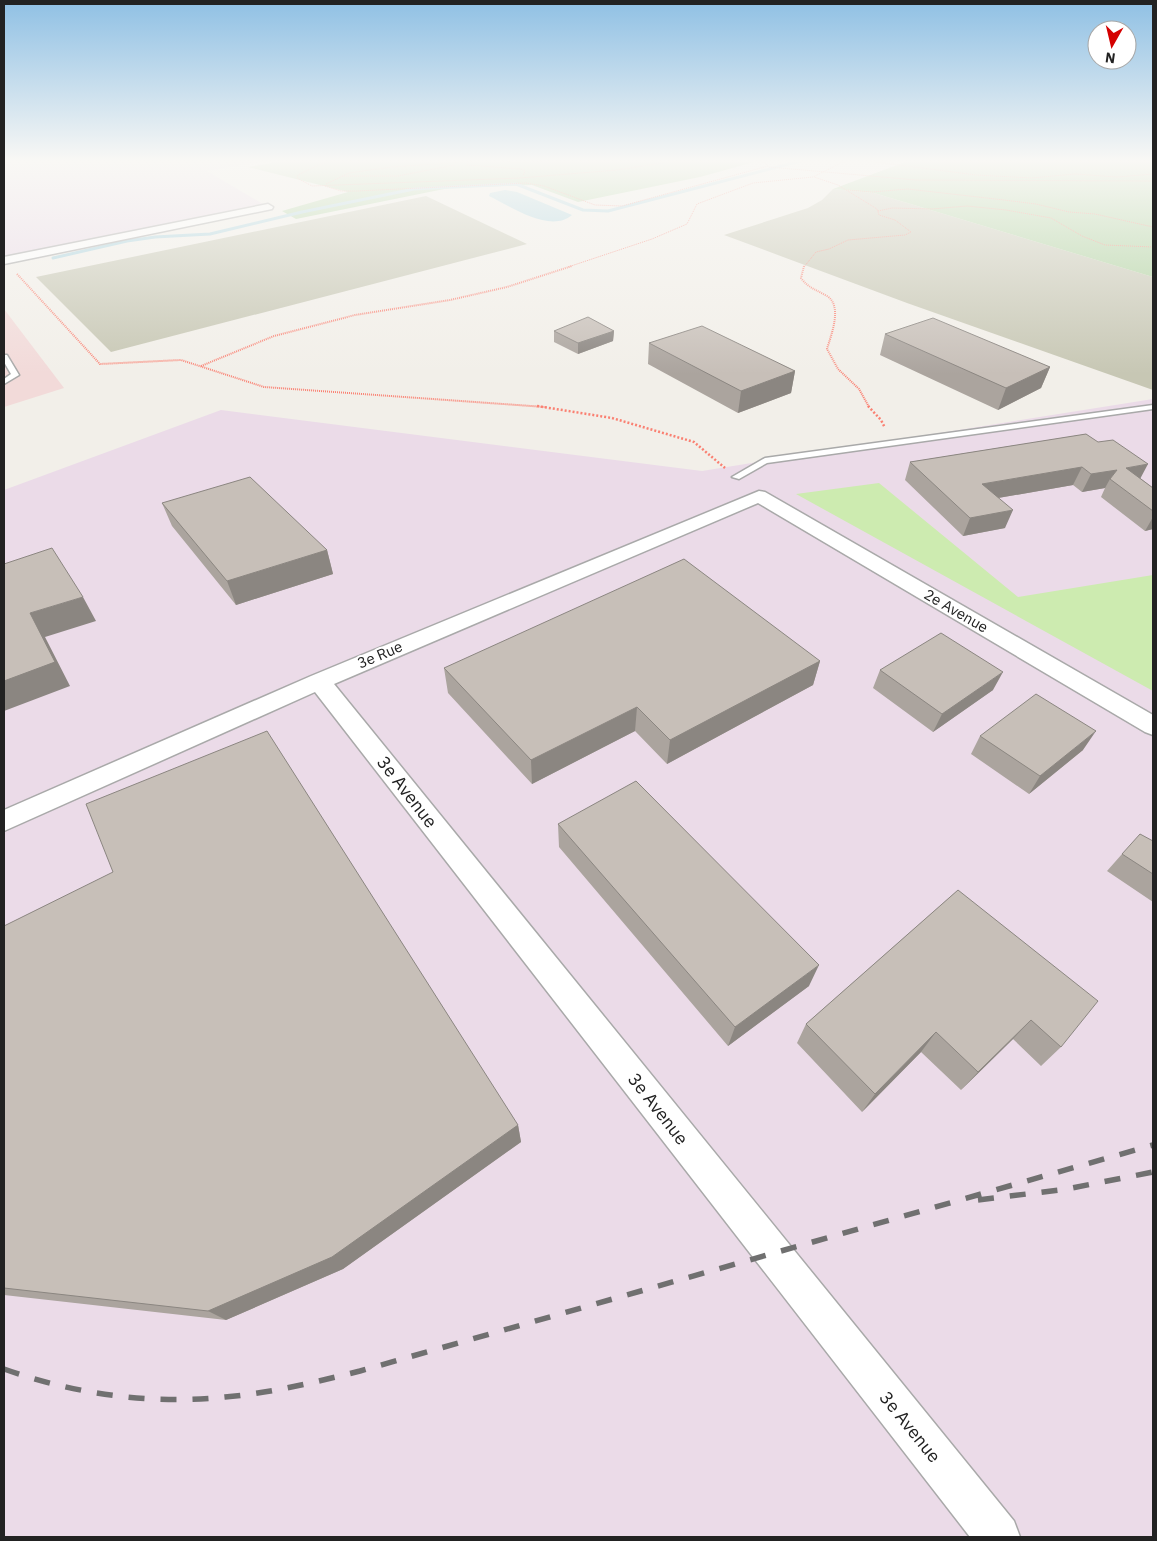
<svg xmlns="http://www.w3.org/2000/svg" width="1157" height="1541" viewBox="0 0 1157 1541" font-family="'IBM Plex Sans',sans-serif">
<style>
.commercial{fill:#f2dad9}
.industrial{fill:#ebdbe8}
.construction{fill:#c7c7b4}
.grass{fill:#cdebb0}
.forest{fill:#add19e}
.water{fill:#aad3df}
.lines{fill:none;stroke-linecap:round;stroke-linejoin:round}
.stream{stroke:#aad3df;stroke-width:3}
.service-casing{stroke:#a9a9a9;stroke-width:3}
.minor-casing{stroke:#a9a9a9;stroke-width:3}
.path-far2{stroke:#fa8072;stroke-width:1;stroke-dasharray:1 1;stroke-linecap:butt}
.path-far1{stroke:#fa8072;stroke-width:2;stroke-dasharray:1 1;stroke-linecap:butt}
.path{stroke:#fa8072;stroke-width:2.5;stroke-dasharray:2 2;stroke-linecap:butt}
.service{fill:#fff;fill-rule:evenodd}
.minor{fill:#fff;fill-rule:evenodd}
.rail{stroke:#707070;stroke-width:5.5;stroke-dasharray:16 16;stroke-linecap:butt}
.wall{fill:#aba49e}
.shaded-wall{fill:#8b8681}
.building{fill:#c7bfb8;stroke:#8b8681}
.labels{text-anchor:middle;stroke-width:4;stroke-linejoin:round;paint-order:stroke}
.street-label{font-size:15px;fill:#222;stroke:#fff}
.near-street-label{font-size:18px;fill:#222;stroke:#fff}
</style>
<rect width="100%" height="100%" fill="#f2efe9"/>
<path class="commercial" d="M4 309 64 388 4 407Z"/>
<path class="industrial" d="M4 159H278L207 171 268 207 4 261Z
M1153 399V1537H4V490L221 410 702 471Z"/>
<path class="construction" d="M833 189 874 193 1153 277V390L907 303 724 235 808 208 822 200Z
M426 196 527 244 111 352 36 277Z"/>
<path class="grass" d="M879 483 1018 597 1153 575V691L796 494Z"/>
<path class="forest" d="M295 159H765L700 177 578 202 532 185 449 188 296 219 282 211 348 192 248 167Z
M913 159H1153V277L874 193 833 189Z"/>
<path class="water" d="M505 190 517 192 572 215C550 234 510 206 489 196L490 193Z"/>
<g class="lines">
<path class="stream" d="M53 258 127 241 155 237 210 234 302 212 414 189 516 184 583 210 608 211 808 159"/>
<defs>
<path id="service" d="M4 355H7L19 375 4 384V379L11 374 4 362Z
M1153 405V409L767 463 739 479 732 477 765 458Z"/>
<path id="minor" d="M268 204 273 207 272 209 4 264V257Z
M759 491 765 492 1153 715V735L1145 732 758 503 334 684 1014 1521 1020 1537H970L315 692 4 831V810L311 676Z"/>
</defs>
<use href="#service" class="service-casing"/>
<use href="#minor" class="minor-casing"/>
<path class="path-far2" d="M339 159 318 165 298 175 297 178 312 186 520 178 617 170 687 159
M751 159 765 163 768 166
M853 159 976 175
M501 161 519 163 571 159
M467 165 521 169 525 171 523 176
M769 167 916 180 1153 181
M976 175 1032 178 1075 174 1117 177 1153 174
M342 176H398L454 165
M326 184 349 173 391 167 506 159
M325 186 341 191H357L526 183 544 186 595 205 622 206 768 166
M848 190 872 192 908 189 1004 200 1036 204 1069 212 1095 214 1153 227
M878 211 892 208 932 209 967 206 1006 210 1051 218 1082 236 1105 245 1153 247
M568 267 652 239 687 224 697 204 753 183 813 177 849 159
M804 267 816 252 829 249 848 240 905 235 911 232 895 220 879 215 877 209 838 185 814 177"/>
<path class="path-far1" d="M804 266 801 278C808 288 817 290 827 296 843 306 831 335 827 349L838 369 859 389 869 407
M17 274 100 364 181 360 264 387 545 407
M201 366 274 336 355 315 450 300 507 287 572 266"/>
<path class="path" d="M537 406 612 418 694 442 725 468
M868 406 881 420 885 428"/>
<use href="#service" class="service"/>
<use href="#minor" class="minor"/>
<path class="rail" d="M978 1200 1067 1189 1153 1172
M4 1369C74 1394 151 1405 225 1397 271 1393 316 1382 360 1371L1153 1145"/>
</g>
<path class="wall" d="M554 331H614L613 341 578 354 554 342Z
M885 334 1050 367 1041 388 998 410 880 355Z
M649 343 795 371 791 393 738 413 648 364Z
M1086 434 1140 478 1153 488V529L1145 531 1101 497 1105 488 1082 492 1073 485 998 498 1005 528 963 536 905 480 910 462Z
M162 503 327 550 333 574 236 605 172 526Z
M820 661 813 685 667 764 635 731 532 784 448 693 444 668Z
M880 670 993 690 933 732 873 688Z
M980 736 1083 750 1029 794 971 754Z
M558 824 809 986 728 1046 559 847Z
M1153 841V902L1107 871 1122 854Z
M958 890 1061 1047 1041 1066 1013 1039 961 1090 921 1052 862 1112 797 1043 806 1024Z
M4 926 518 1125 521 1142 343 1269 226 1320 4 1295Z"/>
<path class="shaded-wall" d="M614 331 613 341 578 354V343Z
M1050 367 1041 388 998 410 1006 388Z
M795 371 791 393 738 413 741 391Z
M1148 464 1139 481 1126 468Z
M1082 467 1073 485 975 502 982 484Z
M1117 470 1110 479 1105 488 1082 492 1091 474Z
M1013 510 1005 528 963 536 970 518Z
M1153 517V529L1145 531Z
M327 550 333 574 236 605 227 581Z
M83 597 96 621 45 637 70 686 4 711V681L30 613Z
M820 661 813 685 667 764 670 740Z
M1003 672 993 690 933 732 942 714Z
M637 707 635 731 532 784 531 760Z
M1096 731 1083 750 1029 794 1040 776Z
M819 965 809 986 728 1046 735 1027Z
M1031 1020 1013 1039 961 1090 978 1072Z
M936 1032 921 1052 862 1112 875 1094Z
M518 1125 521 1142 343 1269 226 1320 208 1311Z"/>
<path class="building" d="M588 317 614 331 578 343 554 331Z
M933 318 1050 367 1006 388 885 334Z
M702 326 795 371 741 391 649 343Z
M1086 434 1098 442 1113 440 1148 464 1126 468 1153 488V511L1110 479 1117 470 1091 474 1082 467 982 484 1013 510 970 518 910 462Z
M250 477 327 550 227 581 162 503Z
M52 548 83 597 30 613 55 662 4 681V564Z
M684 559 820 661 670 740 637 707 531 760 444 668Z
M941 633 1003 672 942 714 880 670Z
M1036 694 1096 731 1040 776 980 736Z
M267 731 518 1125 332 1257 208 1311 4 1288V926L113 872 86 804Z
M636 781 819 965 735 1027 558 824Z
M1140 834 1153 841V874L1122 854Z
M958 890 1098 1001 1061 1047 1031 1020 978 1072 936 1032 875 1094 806 1024Z"/>
<linearGradient id="sky" x2="0" y2="1"><stop stop-color="#8fc0e4"/><stop offset="0.43" stop-color="#f9f8f5"/><stop offset="1" stop-color="#f9f8f5" stop-opacity="0"/></linearGradient>
<rect width="1157" height="374" fill="url(#sky)"/>
<g class="labels">
<g class="street-label">
<text transform="translate(956 611) rotate(30)" y="5">2e Avenue</text>
<text transform="translate(380 655) rotate(-23)" y="5">3e Rue</text>
</g>
<g class="near-street-label">
<text transform="translate(407 792) rotate(52)" y="6">3e Avenue</text>
<text transform="translate(658 1109) rotate(52)" y="6">3e Avenue</text>
<text transform="translate(910 1427) rotate(51)" y="6">3e Avenue</text>
</g>
</g>
<rect width="1157" height="1541" fill="none" stroke="#222222" stroke-width="10"/>
<g transform="translate(1112 45) rotate(188)"><circle r="24" fill="#ffffff" stroke="#a7a7a7"/>
<path d="M0-4L9 19L0 12L-9 19Z" fill="#d40000"/>
<text y="-8" font-size="14" font-weight="bold" text-anchor="middle" fill="#222222">N</text>
</g>
</svg>
